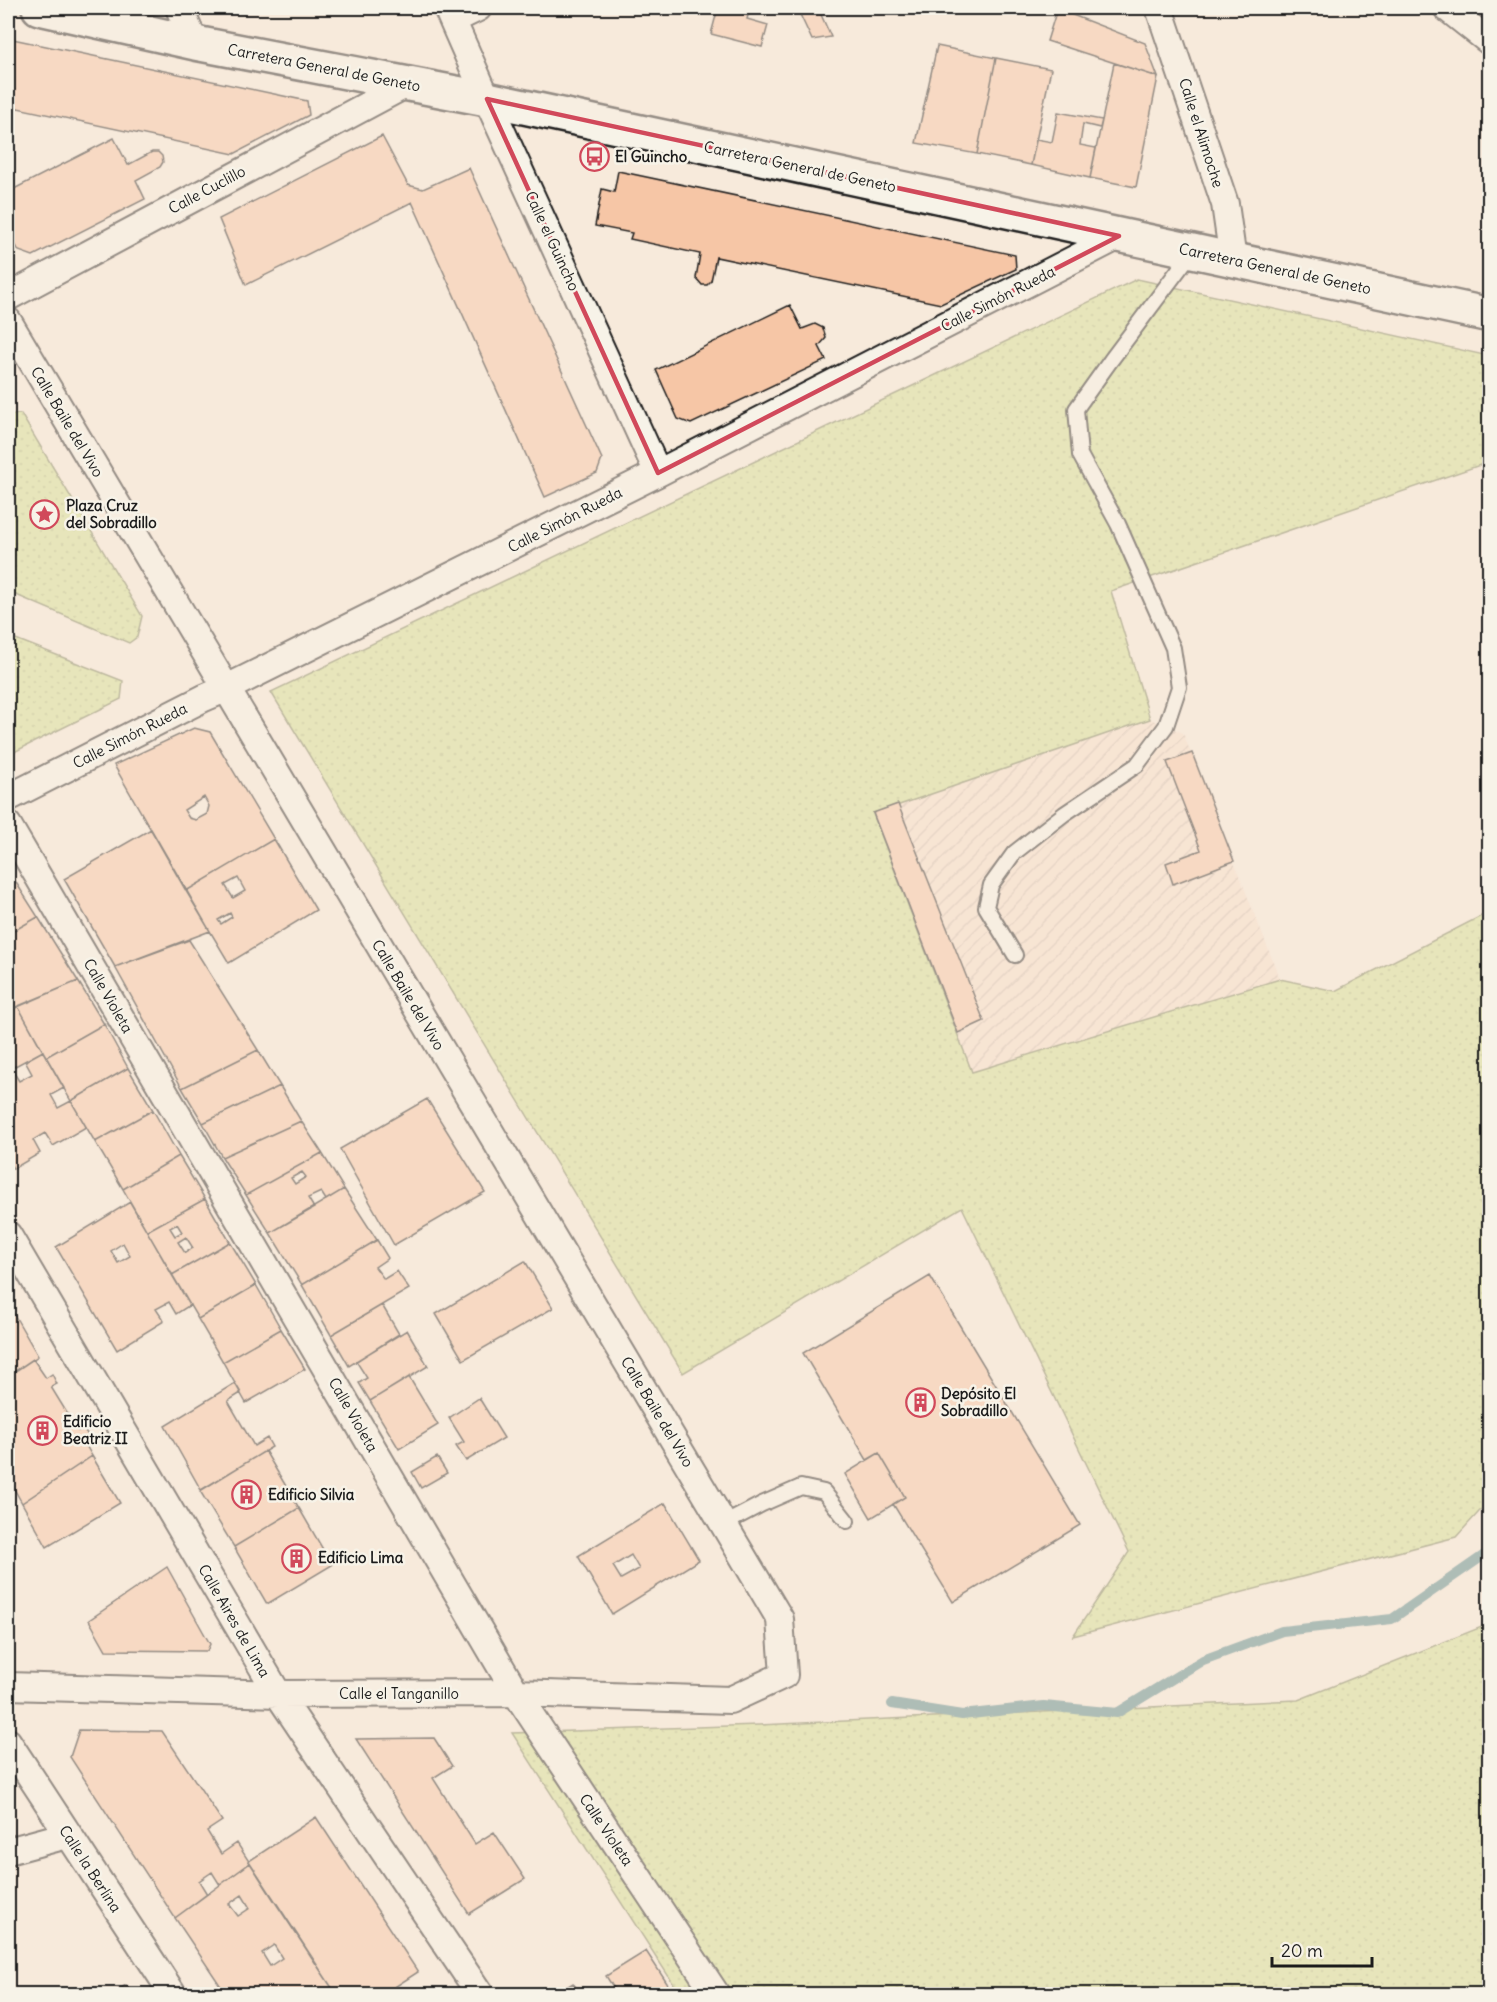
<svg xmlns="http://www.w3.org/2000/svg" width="1497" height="2002" viewBox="0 0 1497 2002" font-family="Delius,sans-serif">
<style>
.industrial{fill:url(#industrial-furrows)}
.green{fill:url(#green-dots);stroke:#787e58;stroke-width:1.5}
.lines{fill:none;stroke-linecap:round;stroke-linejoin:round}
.stream{stroke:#56878a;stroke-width:10}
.building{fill:#f6c6a6;stroke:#1c1c1c;stroke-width:1.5;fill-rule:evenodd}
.lane-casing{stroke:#1c1c1c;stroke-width:18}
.street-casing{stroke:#1c1c1c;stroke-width:30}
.secondary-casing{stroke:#1c1c1c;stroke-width:38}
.lane{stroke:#f7f3e8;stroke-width:14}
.street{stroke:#f7f3e8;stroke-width:26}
.secondary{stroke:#f7f3e8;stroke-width:33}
.marked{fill:none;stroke:#d1495b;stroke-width:4.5;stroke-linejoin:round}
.labels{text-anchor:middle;stroke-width:5;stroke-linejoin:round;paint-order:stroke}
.street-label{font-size:15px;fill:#1c1c1c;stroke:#f7f3e8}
.poi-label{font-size:15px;font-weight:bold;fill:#1c1c1c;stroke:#f7f3e8;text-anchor:start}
</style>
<defs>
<pattern id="industrial-furrows" width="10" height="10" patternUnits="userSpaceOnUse" patternTransform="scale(1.5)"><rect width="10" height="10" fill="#f7dfcb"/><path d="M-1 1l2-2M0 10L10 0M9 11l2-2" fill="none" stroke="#d3bfae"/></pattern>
<pattern id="green-dots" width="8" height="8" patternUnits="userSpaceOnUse" patternTransform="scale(1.5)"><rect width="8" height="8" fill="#d3e194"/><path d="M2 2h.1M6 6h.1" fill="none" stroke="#b5c07f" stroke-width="1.8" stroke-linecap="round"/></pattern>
</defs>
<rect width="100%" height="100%" fill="#f7eadb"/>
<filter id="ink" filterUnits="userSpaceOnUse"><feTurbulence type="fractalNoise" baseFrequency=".0167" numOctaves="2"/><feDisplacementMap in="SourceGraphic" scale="12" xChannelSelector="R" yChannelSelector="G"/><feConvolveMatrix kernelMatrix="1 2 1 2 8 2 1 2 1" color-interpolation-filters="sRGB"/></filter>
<g filter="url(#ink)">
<path class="industrial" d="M1150 719 1183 733 1280 979 972 1072 869 813Z"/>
<path class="green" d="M1137 279 1489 356V462L1111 591 1150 719 873 814 972 1072 1280 979 1335 991 1489 912V1501L1456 1537 1073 1636 1129 1552 962 1207 683 1373 271 692Z
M21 414 142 616 137 637 129 643 9 592 13 558 8 542V415Z
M8 636 123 681 121 699 8 755Z
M1489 1624V1994H680L512 1733 759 1725 1298 1700Z"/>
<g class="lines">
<path class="stream" d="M892 1704 962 1715 1044 1706 1117 1713 1203 1660 1282 1631 1392 1619 1490 1551"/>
</g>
<path class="building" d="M718 8H750L747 19 768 25 762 47 711 34Z
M797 8H818L831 37 812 40Z
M1057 9 1145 43 1158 77 1047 41Z
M8 38 307 101 309 115 234 154 8 106Z
M937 46 996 58 977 154 916 143Z
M996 58 1051 69 1031 165 977 154Z
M1114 63 1158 77 1136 187 1090 178Z
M1058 112 1102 120 1100 128 1083 124 1080 145 1096 148 1090 178 1031 165 1036 139 1052 142Z
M382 136 408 185 423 189 469 168 602 459 597 473 545 497 412 202 246 285 219 219Z
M114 138 128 165 152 152H158L162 156 163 162 160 167 136 180 145 199 33 256 19 251 8 231V192Z
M618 171 1015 255 1016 269 941 304 716 257 711 281 707 285H702L696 278 700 254 630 239 632 233 595 226 602 189 614 192Z
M790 305 802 329 815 324 823 328 826 338 819 346 826 360 691 424 678 419 656 370Z
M194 728 210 732 274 839 186 891 114 765ZM204 797 209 806 207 814 196 820 189 818 184 810Z
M1192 753 1234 861 1173 884 1166 863 1201 850 1167 762Z
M898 804 984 1021 958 1033 873 813Z
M151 829 210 931 115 967 64 879Z
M274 839 316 910 229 963 186 891ZM238 878 245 891 233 898 225 885ZM230 913 232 917 221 924 218 920Z
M8 870 38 917 8 934Z
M38 917 78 981 8 1011V934Z
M189 940 258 1050 182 1088 115 967Z
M78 981 104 1024 46 1057 18 1006Z
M18 1006 43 1051 8 1070V1011Z
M104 1024 128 1068 71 1101 46 1057Z
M258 1050 280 1086 203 1123 182 1088Z
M43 1051 64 1088 51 1095 56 1104 58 1108 71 1101 86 1127 53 1146 45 1133 33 1140 40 1153 13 1169 8 1159V1070L11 1068 19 1081 32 1074 25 1061Z
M128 1068 153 1110 95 1142 71 1101Z
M280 1086 301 1121 222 1157 203 1123Z
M427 1099 485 1192 394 1245 340 1149Z
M153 1110 179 1156 123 1189 95 1142Z
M301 1121 322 1153 246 1195 222 1157Z
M322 1153 344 1189 326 1200 321 1192 308 1198 314 1208 270 1233 246 1195ZM302 1172 306 1177 295 1184 291 1178Z
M179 1156 205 1199 147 1231 123 1189Z
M344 1189 377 1240 302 1285 270 1233Z
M205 1199 230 1242 172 1275 147 1231ZM177 1224 182 1232 175 1236 170 1228ZM186 1237 193 1248 185 1253 178 1242Z
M130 1202 190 1305 176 1314 169 1302 156 1309 164 1321 117 1350 56 1247ZM123 1243 130 1256 118 1263 111 1251Z
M377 1240 388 1258 375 1267 384 1279 397 1271 409 1289 331 1335 302 1285Z
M230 1242 256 1285 198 1319 172 1275Z
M525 1261 553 1308 463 1360 436 1314Z
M930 1276 1080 1525 953 1602 893 1504 905 1497 879 1453 867 1460 803 1353Z
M256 1285 281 1329 223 1362 198 1319Z
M8 1304 38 1356 8 1376Z
M382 1305 399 1334 349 1366 331 1335Z
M281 1329 305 1369 246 1403 223 1362Z
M407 1330 428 1366 370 1401 359 1383 367 1378 356 1361Z
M33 1359 46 1378 52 1374 57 1384 51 1387 78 1431 83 1428 90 1438 84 1442 92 1456 22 1503 8 1478V1376Z
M409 1377 438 1425 399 1449 370 1401Z
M235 1383 241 1393 228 1401 254 1446 267 1438 272 1447 201 1490 165 1426Z
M479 1398 504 1438 466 1461 456 1446 464 1442 449 1418Z
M265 1451 299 1508 234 1547 200 1491Z
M879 1453 905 1497 871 1518 845 1474Z
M92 1456 120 1503 47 1547 22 1503Z
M437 1457 447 1473 421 1488 412 1472Z
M665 1503 699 1560 612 1614 578 1556ZM631 1555 639 1569 621 1579 613 1566Z
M299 1508 332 1565 267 1604 234 1547Z
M167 1567 210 1644 207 1651 106 1650 89 1620Z
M79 1730 162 1731 222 1821 207 1831 218 1849 221 1854 237 1843 250 1863 220 1885 212 1872 199 1881 207 1894 175 1918 70 1757Z
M434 1738 452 1766 433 1778 475 1844 494 1832 525 1879 469 1914 356 1739Z
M316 1817 418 1972 384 1994H336L249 1861Z
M250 1863 277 1905 336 1994H226L175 1918ZM242 1895 250 1908 238 1916 229 1904ZM274 1945 282 1958 270 1966 262 1953Z
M646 1951 674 1994H607L615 1990 606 1976Z
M573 1983 580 1994H555Z
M126 1985 133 1994H111Z"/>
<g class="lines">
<defs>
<path id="lane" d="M1015 955 986 907 991 885 1014 853 1064 814 1137 765 1166 726 1179 687 1173 648 1118 524 1080 455 1076 409 1111 360 1192 252
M724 1524 762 1504 801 1487 824 1492 847 1521"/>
<path id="street" d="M179 8 195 43
M447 8 487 99 658 473
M1159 8 1225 204 1233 260
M1447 8 1490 42
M453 20 478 8
M8 297 407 84
M8 321 780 1619 784 1675 730 1700 516 1693 278 1694 8 1686
M8 798 204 698 225 689 658 473 1119 236
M8 825 516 1693 716 1994
M8 1235 278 1694 480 1994
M8 1742 173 1994
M8 1851 67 1835"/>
<path id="secondary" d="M39 8 195 43 487 99 1490 315"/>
</defs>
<use href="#lane" class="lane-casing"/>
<use href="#street" class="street-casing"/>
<use href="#secondary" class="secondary-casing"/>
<use href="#lane" class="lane"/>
<use href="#street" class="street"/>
<use href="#secondary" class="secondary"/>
</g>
</g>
<path d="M0 0H1497V2002H0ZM487 99 1119 236 658 473Z" fill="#f7eadb" fill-opacity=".55" fill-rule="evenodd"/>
<path class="marked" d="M487 99 1119 236 658 473Z"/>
<defs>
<symbol id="bus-ring" viewBox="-11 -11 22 22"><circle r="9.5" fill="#f7f3e8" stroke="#d1495b" stroke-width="1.5"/><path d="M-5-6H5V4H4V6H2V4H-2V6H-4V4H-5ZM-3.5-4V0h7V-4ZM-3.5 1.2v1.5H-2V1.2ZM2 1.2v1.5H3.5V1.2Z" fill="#d1495b"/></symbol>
<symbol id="sight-ring" viewBox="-11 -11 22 22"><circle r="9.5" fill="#f7f3e8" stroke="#d1495b" stroke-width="1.5"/><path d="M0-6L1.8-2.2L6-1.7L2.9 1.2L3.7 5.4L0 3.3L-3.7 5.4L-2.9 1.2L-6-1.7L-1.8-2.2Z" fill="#d1495b"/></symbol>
<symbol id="building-ring" viewBox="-11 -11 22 22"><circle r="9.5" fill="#f7f3e8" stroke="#d1495b" stroke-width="1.5"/><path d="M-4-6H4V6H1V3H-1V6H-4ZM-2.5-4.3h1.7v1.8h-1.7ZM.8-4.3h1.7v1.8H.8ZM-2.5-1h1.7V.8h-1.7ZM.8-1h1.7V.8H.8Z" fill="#d1495b"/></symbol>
</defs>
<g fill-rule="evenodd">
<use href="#bus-ring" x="578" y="140" width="33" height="33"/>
<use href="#sight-ring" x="28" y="498" width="33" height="33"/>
<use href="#building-ring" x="904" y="1386" width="33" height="33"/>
<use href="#building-ring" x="26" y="1414" width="33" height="33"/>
<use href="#building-ring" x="230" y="1478" width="33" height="33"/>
<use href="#building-ring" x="280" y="1542" width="33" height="33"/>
</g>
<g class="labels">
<g class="street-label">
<text transform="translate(324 68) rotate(11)" y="5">Carretera General de Geneto</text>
<text transform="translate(1201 133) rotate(72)" y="5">Calle el Alimoche</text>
<text transform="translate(800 167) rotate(12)" y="5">Carretera General de Geneto</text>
<text transform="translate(207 190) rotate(-28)" y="5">Calle Cuclillo</text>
<text transform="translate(552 241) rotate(65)" y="5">Calle el Guincho</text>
<text transform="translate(1275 269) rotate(12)" y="5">Carretera General de Geneto</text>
<text transform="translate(998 299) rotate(-27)" y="5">Calle Simón Rueda</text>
<text transform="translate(67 422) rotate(59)" y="5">Calle Baile del Vivo</text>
<text transform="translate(565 520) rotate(-27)" y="5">Calle Simón Rueda</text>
<text transform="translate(130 736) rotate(-27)" y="5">Calle Simón Rueda</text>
<text transform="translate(408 995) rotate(59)" y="5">Calle Baile del Vivo</text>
<text transform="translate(108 996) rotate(60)" y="5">Calle Violeta</text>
<text transform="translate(657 1412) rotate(59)" y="5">Calle Baile del Vivo</text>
<text transform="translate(353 1415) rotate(60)" y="5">Calle Violeta</text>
<text transform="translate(234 1621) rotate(60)" y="5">Calle Aires de Lima</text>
<text x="399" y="1699">Calle el Tanganillo</text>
<text transform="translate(606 1830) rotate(56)" y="5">Calle Violeta</text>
<text transform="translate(90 1869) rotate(57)" y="5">Calle la Berlina</text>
</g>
<g class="poi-label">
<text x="615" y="162">El Guincho</text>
<text x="66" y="511">Plaza Cruz<tspan x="66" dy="17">del Sobradillo</tspan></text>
<text x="941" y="1399">Depósito El<tspan x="941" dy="17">Sobradillo</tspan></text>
<text x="63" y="1427">Edificio<tspan x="63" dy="17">Beatriz II</tspan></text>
<text x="268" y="1500">Edificio Silvia</text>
<text x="318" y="1563">Edificio Lima</text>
</g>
</g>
<rect width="1497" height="2002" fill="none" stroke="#f7f3e8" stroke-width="30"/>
<rect x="15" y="15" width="1467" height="1972" fill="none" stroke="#1c1c1c" stroke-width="2" filter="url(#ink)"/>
<path d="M1272 1957v9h100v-9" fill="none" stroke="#1c1c1c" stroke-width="3"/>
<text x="1281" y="1957" font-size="18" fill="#1c1c1c" stroke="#f7f3e8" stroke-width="4.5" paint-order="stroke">20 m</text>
</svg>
